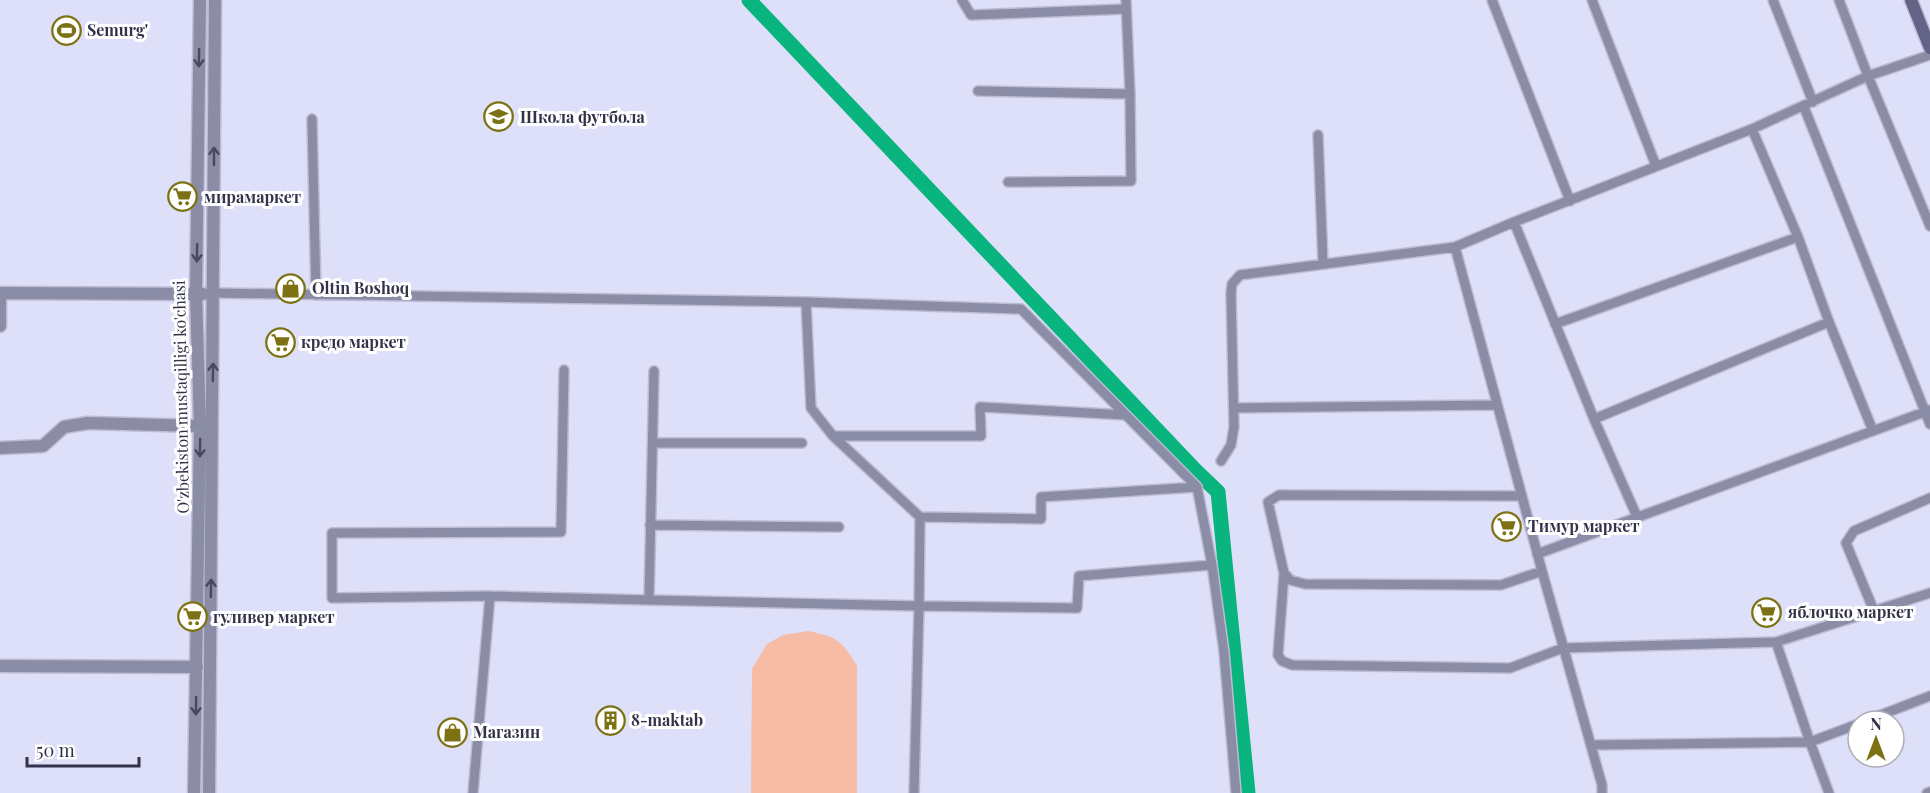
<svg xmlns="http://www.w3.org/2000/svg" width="1930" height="793" viewBox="0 0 1930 793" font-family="'Playfair Display',serif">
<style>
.green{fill:#f6bca5}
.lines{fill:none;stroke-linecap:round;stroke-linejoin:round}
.canal{stroke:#09b47e;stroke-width:15}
.lane-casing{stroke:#bcbcd5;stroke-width:12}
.street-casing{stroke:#bcbcd5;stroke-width:15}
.secondary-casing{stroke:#bcbcd5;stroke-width:15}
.lane{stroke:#8b8ca5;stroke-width:9}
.street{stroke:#8b8ca5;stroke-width:12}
.secondary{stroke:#626387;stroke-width:12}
.oneway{stroke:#484861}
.labels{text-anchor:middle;stroke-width:6;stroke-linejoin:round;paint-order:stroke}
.poi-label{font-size:16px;font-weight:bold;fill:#32324a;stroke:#fff;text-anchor:start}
.street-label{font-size:16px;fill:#32324a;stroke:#fff}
</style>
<rect width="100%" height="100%" fill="#dedff8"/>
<path class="green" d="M808 631C837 637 841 640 857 666V793H751L752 669 767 644 783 635Z"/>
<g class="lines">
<path class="canal" d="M749 0 1195 470 1218 492 1248 793"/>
<defs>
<path id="lane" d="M962 0 971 15 1126 9
M1492 0 1570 201
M1592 0 1656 166
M1773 0 1813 102
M1839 0 1868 76 1930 226
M978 91 1130 94
M1804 107 1930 424
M312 119 316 295
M1752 129 1798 237 1829 322 1873 431
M1318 135 1323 264
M1008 182 1131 181 1130 94 1126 0
M1514 222 1594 419 1638 519
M1455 247 1542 571 1602 785V793
M214 293 806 302
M1555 324 1798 237
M564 370 561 532 332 533V598L490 596 649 600
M654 371 649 600 919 606 920 517 1041 519V497L1197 487
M1234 408 1497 405
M1594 419 1829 322
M833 436 811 408 806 302 1021 309 1197 487 1212 565 1224 652 1236 793
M653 443H802
M1221 461 1231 445 1234 427 1231 293 1232 284 1240 275 1455 247 1514 222 1752 129 1868 76 1930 55
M1522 496 1279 495 1268 502 1284 573 1290 580 1305 584 1501 585 1542 571
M920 517 833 436H981L980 407 1126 415
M650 525 839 527
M1537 554 1930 410
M1284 573 1278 655 1282 661 1292 665 1510 668 1563 648 1776 642 1930 593
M1874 611 1846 543 1854 531 1930 498
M1776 642 1810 742 1829 793
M1865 721 1930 696
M1591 745 1810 742 1858 724
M473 793 490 596
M914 793 919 606 1077 608 1079 576 1212 565
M1927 793 1930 792"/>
<path id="street" d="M0 293 203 294
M0 326V293
M0 448 43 446 64 427 88 423 200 426
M0 666 197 667
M194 793 200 426 196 294 200 0
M209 793 215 0"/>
<path id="secondary" d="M1911 0 1930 48"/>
</defs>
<use href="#lane" class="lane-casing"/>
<use href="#street" class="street-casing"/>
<use href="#secondary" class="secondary-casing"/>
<use href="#lane" class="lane"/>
<use href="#street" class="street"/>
<use href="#secondary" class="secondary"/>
</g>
<defs><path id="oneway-shaft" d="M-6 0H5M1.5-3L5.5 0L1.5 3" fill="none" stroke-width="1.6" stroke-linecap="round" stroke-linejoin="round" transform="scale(1.5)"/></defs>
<g class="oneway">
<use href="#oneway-shaft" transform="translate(199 58) rotate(91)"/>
<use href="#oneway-shaft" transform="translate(214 156) rotate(-90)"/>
<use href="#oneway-shaft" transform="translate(197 253) rotate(91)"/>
<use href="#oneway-shaft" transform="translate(213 372) rotate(-89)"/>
<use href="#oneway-shaft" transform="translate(200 448) rotate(91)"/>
<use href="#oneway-shaft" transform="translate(211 588) rotate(-89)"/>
<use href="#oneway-shaft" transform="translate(196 706) rotate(91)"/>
</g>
<defs>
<symbol id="stadium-ring" viewBox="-11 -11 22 22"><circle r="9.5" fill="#fff" stroke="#7c7213" stroke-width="1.5"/><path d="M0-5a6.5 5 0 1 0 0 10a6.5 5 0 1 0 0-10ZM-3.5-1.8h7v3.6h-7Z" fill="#7c7213"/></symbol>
<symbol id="school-ring" viewBox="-11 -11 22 22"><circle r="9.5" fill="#fff" stroke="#7c7213" stroke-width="1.5"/><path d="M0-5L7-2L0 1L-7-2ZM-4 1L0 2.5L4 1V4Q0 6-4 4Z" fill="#7c7213"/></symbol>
<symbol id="supermarket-ring" viewBox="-11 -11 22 22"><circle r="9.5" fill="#fff" stroke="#7c7213" stroke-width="1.5"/><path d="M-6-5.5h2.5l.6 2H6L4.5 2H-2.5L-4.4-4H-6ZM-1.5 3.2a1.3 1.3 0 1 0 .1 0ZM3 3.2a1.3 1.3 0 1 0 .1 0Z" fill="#7c7213"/></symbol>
<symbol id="shop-ring" viewBox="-11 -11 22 22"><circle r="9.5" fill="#fff" stroke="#7c7213" stroke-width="1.5"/><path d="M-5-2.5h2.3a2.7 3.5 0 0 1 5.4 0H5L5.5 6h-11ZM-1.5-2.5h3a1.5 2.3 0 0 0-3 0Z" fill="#7c7213"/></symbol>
<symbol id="building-ring" viewBox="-11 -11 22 22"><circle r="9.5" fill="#fff" stroke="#7c7213" stroke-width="1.5"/><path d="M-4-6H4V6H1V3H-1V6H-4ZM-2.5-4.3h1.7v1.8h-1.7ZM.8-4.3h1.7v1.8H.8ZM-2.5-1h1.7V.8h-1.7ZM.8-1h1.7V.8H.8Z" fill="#7c7213"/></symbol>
</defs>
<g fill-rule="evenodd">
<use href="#stadium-ring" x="50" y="14" width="33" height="33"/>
<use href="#school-ring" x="482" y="100" width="33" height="33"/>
<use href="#supermarket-ring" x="166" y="180" width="33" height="33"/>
<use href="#shop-ring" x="274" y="272" width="33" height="33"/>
<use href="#supermarket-ring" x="264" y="326" width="33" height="33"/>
<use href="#supermarket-ring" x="1490" y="510" width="33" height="33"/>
<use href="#supermarket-ring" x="1750" y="596" width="33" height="33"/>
<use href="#supermarket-ring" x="176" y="600" width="33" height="33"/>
<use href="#building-ring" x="594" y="704" width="33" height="33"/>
<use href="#shop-ring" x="436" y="716" width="33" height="33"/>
</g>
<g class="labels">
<g class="poi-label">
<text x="87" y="36">Semurg'</text>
<text x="520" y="123">Школа футбола</text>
<text x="204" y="203">мирамаркет</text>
<text x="312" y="294">Oltin Boshoq</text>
<text x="301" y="348">кредо маркет</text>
<text x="1528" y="532">Тимур маркет</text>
<text x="1788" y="618">яблочко маркет</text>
<text x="213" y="623">гуливер маркет</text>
<text x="631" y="726">8-maktab</text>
<text x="473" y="738">Магазин</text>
</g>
<g class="street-label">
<text transform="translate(181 397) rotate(-91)" y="6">O'zbekiston mustaqilligi ko'chasi</text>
</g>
</g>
<g transform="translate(1876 739)"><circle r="28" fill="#ffffff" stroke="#adadb7" stroke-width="1.5"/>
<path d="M0-4.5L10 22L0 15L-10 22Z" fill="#7c7213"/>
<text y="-9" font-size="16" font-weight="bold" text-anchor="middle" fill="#32324a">N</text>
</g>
<path d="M27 757v9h112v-9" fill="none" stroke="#32324a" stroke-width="3"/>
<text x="36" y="757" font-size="18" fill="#32324a" stroke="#ffffff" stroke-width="4.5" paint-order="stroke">50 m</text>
</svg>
